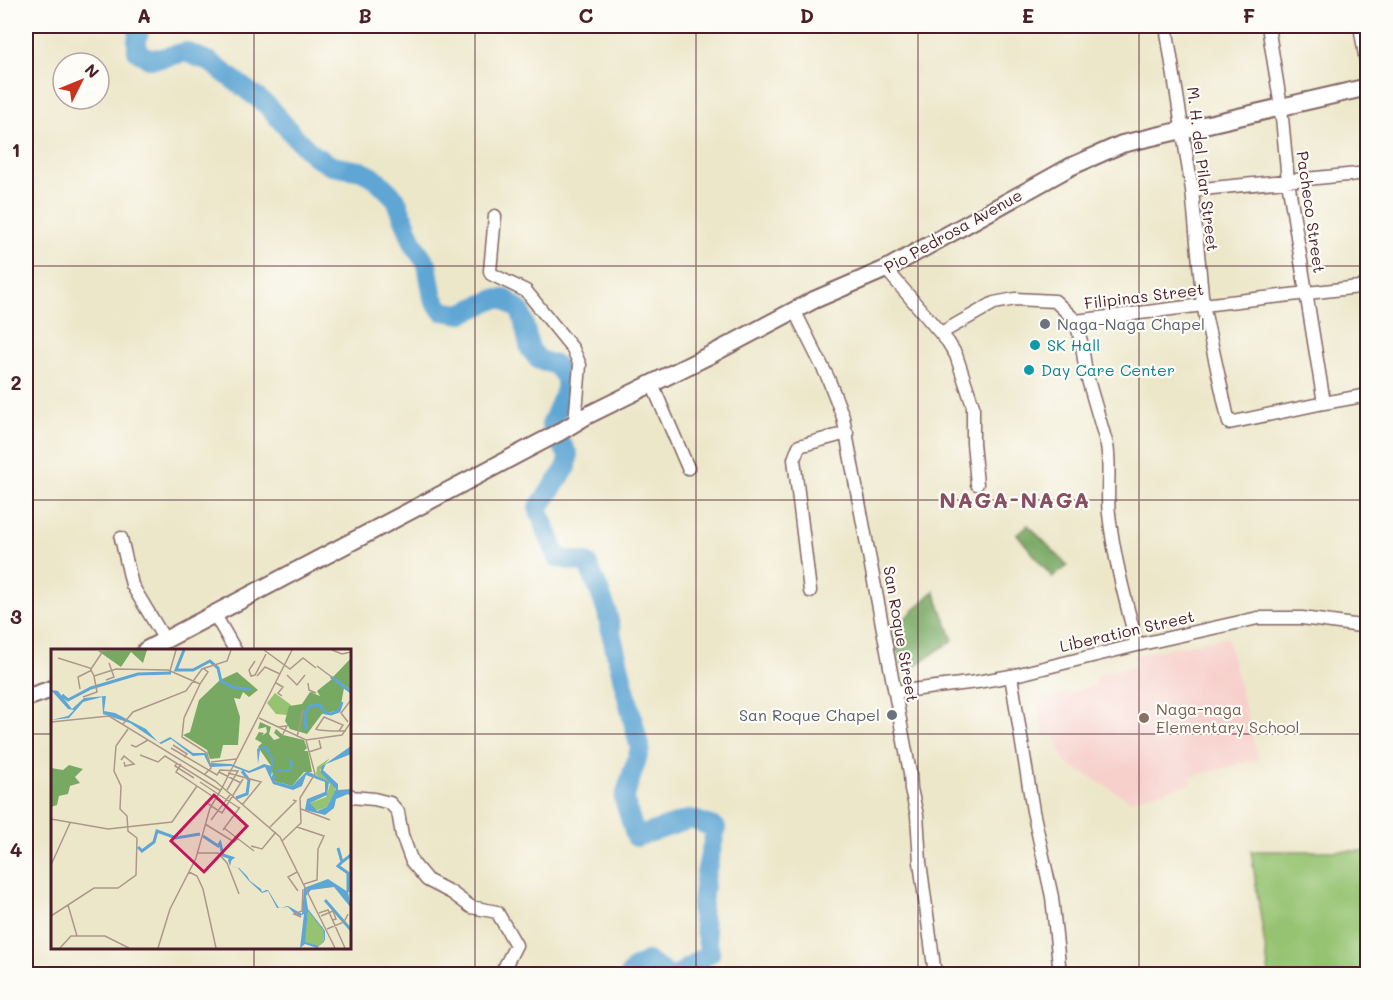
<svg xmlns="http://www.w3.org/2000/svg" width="1393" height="1000" viewBox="0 0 1393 1000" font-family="Mali,sans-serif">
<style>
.built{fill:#f7d0cc}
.green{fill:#95c371;stroke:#70714e;stroke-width:1.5}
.forest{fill:#78a963;stroke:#616447;stroke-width:1.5}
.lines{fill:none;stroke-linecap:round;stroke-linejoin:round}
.river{stroke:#5ea6d4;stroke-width:20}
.street-casing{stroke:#836563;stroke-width:15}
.secondary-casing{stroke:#836563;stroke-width:20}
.street{stroke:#fff;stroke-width:12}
.secondary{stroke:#fff;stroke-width:16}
.grid{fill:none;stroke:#4a1f2b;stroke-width:1.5;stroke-opacity:0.55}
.worship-dot{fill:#6b7280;stroke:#fdfcf7;stroke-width:2}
.culture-dot{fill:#0f9aa8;stroke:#fdfcf7;stroke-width:2}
.education-dot{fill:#8d6e63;stroke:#fdfcf7;stroke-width:2}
.labels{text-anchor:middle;stroke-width:4.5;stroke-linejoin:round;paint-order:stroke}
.street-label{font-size:16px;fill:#4a1f2b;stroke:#fdfcf7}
.worship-label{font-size:16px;fill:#5b616d;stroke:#fdfcf7;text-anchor:start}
.culture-label{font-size:16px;fill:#0d838f;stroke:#fdfcf7;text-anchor:start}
.education-label{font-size:16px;fill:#785e54;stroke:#fdfcf7;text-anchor:start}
.district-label{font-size:22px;font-weight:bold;letter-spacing:1.5px;fill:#884e62;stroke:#fdfcf7}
.inset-river{fill:none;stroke:#5ea6d4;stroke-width:3}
.inset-road{fill:none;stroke:#ac978a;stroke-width:1.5}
.view{fill:#c2185b;fill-opacity:0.15;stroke:#c2185b;stroke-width:3}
.inset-edge{fill:none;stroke:#4a1f2b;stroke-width:3}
.neatline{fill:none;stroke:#4a1f2b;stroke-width:2}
.grid-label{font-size:20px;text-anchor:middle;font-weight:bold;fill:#4a1f2b}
</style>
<rect width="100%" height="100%" fill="#fdfcf7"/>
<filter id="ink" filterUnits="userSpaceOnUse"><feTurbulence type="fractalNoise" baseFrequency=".0167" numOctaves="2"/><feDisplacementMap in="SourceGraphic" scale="12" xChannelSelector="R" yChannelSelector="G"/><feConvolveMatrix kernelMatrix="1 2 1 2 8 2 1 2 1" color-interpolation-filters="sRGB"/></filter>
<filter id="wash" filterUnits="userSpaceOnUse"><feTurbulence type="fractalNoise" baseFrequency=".008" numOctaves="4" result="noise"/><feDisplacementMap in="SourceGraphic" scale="24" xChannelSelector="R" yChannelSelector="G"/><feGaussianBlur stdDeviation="1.35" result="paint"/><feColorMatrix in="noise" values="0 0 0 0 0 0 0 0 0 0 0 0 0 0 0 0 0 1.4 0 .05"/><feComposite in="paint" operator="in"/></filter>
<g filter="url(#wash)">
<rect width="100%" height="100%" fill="#ede7ca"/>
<path class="built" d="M1227 637 1258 759 1190 777 1191 784 1129 800 1065 762 1055 735 1045 736 1036 701 1092 687 1100 674 1137 666 1134 655Z"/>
<path class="green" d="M1251 851H1367V974H1269Z"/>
<path class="forest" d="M1028 525 1068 566 1052 577 1017 534Z
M934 591 953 640 905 673 891 632Z"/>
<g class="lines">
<path class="river" d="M140 26 137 41V51L149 59 161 58 186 52 210 62 268 106 294 136 313 155 332 166 361 171 375 178 396 199 415 247 427 264 433 298 442 311 460 314 495 299H506L521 312 530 349 539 360 556 365 566 378V390L551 425
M561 443 568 455 567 467 538 508 557 558 587 563 599 590 607 612 612 637 640 749 624 799 636 837 691 819 716 828 705 878 701 912 710 953 679 974
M630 974 635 968 647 961 666 974"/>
</g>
</g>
<g filter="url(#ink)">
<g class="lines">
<defs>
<path id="street" d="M1166 26 1192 190 1203 305 1229 423 1324 403 1368 395
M1268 26 1281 107 1288 181 1324 403
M1360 26 1368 73
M1192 190 1368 173
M495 216 490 271 491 274 526 291 573 349 580 365 575 423
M886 269 948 342 956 355 973 406V443L977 484
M794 310 828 378 843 417 910 773 911 789 917 815 920 862 935 974
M1076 321 1082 346 1086 373 1107 445C1111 468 1106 491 1109 514 1114 559 1126 602 1137 645
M1076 321 1203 305 1368 286
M941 333 994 303 1015 299 1055 301 1076 321
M652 384 688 468
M121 538 132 585 165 640
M810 591 794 459 799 446 847 433
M215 615 235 650
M1011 676 1033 811 1052 897 1060 974
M895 692 977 682 1011 676 1137 645 1258 618H1302L1368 627
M350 795 351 797 374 799 390 803 398 812 402 835 412 862 427 880 452 893 471 907 497 912 516 945 501 974"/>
<path id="secondary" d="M146 650 560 432 588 415 714 353 814 300 886 269 1070 167 1122 144 1368 87
M26 698 52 689"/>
</defs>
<use href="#street" class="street-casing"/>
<use href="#secondary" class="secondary-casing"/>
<use href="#street" class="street"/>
<use href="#secondary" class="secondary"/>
</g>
</g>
<path class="grid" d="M254 26V650M475 26V974M696 26V974M918 26V974M1139 26V974M26 266H1368M26 500H1368M26 734H52M350 734H1368M254 948V974"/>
<g class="worship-dot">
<circle cx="1045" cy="324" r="6"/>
<circle cx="892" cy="715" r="6"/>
</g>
<g class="culture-dot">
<circle cx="1035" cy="345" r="6"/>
<circle cx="1029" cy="370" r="6"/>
</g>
<circle class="education-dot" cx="1144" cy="718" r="6"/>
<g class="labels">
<g class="street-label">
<text transform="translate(1203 169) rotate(83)" y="6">M. H. del Pilar Street</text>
<text transform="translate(1311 212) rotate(82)" y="6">Pacheco Street</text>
<text transform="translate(953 231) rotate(-29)" y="6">Pio Pedrosa Avenue</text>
<text transform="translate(1144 296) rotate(-7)" y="6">Filipinas Street</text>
<text transform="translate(1127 631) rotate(-13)" y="6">Liberation Street</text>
<text transform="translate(901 634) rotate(80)" y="6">San Roque Street</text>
</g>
<g class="worship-label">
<text x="1057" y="330">Naga-Naga Chapel</text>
<text x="880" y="721" text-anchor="end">San Roque Chapel</text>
</g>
<g class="culture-label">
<text x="1047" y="351">SK Hall</text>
<text x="1041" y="376">Day Care Center</text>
</g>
<g class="education-label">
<text x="1156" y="715">Naga-naga<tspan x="1156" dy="18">Elementary School</tspan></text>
</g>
<g class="district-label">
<text x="1015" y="508">NAGA-NAGA</text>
</g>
</g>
<g transform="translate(51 649)">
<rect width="300" height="300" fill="#ede7ca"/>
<path d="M224 44 240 56 236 66 225 65 216 54ZM279 109 269 121 285 136 284 143 276 158 264 162 259 154 275 148 279 135 265 126 266 118ZM257 262 272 279 273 293 268 297 253 294Z" fill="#95c371"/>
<path d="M96 1 92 14 80 3 70 18 47 2ZM300 9V41L282 28ZM186 23 207 41 198 48 192 43 189 50 183 49 189 68 187 96H172L169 109 159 110 156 101 132 86 139 83 148 51 169 31ZM281 30 293 39 289 61 271 65 256 85 239 80 234 72 238 57 251 55 259 43 269 47 266 42ZM209 73 220 78 218 85 223 91 229 89 223 84 225 80 232 86 253 91 256 99 253 102H257L261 123H253L241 137 223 132 220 117 207 98 211 94 204 90 208 83 213 84 211 87 216 83 215 78 207 80ZM18 116 32 120 24 128 29 134 19 137 17 145 8 147 6 156 0 158V119L12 121Z" fill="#78a963"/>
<path d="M0 41 7 42 21 60 33 49 55 47 53 62 64 64 95 80 108 94 119 88 142 104H155L159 114 180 115 198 122 213 115 220 117V109L213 99 209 101 207 115 206 100 215 96 223 111 220 128 226 121 240 120 237 108 242 114 241 121 238 123 226 122 223 132 241 137 256 122 278 133 276 146 259 154 266 162 276 158 285 140 270 124V118L300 97V105L275 115 272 121 287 135V141L300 140V148L297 145 285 150 283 159 274 166 254 161 256 150 274 143V133L255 126 251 137 242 141 222 135 214 118 198 124 180 117 159 118 153 106 142 107 120 90 110 95 79 74 52 65 51 48 32 53 18 69 0 71 17 67 23 61 17 60ZM181 209 179 217 188 219 196 227 199 232 210 240 211 243 215 241H217L228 259 237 257 251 265 253 239 277 230 297 243 300 259 283 238 260 241 255 247 257 260 274 282V291L266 299 254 295 249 299 253 265 249 267 243 264 237 258 226 259 217 242 211 244 198 232 187 219 179 217 177 211ZM257 262 272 281 273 291 268 297 254 293Z" fill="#5ea6d4" fill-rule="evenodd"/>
<path class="inset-river" d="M133 1 125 21H142L159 12 167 19 170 32 184 39 200 40M280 28 300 43M11 46 17 51 40 39 87 25 120 24M255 81 254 65 259 57 269 56 274 64 280 65 288 62 291 53M185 149 196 145 198 131 191 122M152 187 167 197 169 194 172 206 181 209 178 211M87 198 91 202 103 193 106 182 125 189 149 185M287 199 291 213 300 206M291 213 287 217 297 224V243M274 251 300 281"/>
<path class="inset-road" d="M213 1 239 20 252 9 265 19M281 1 291 5 300 3M7 9 39 19 43 27M204 12 198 21 200 27 204 26 215 5M266 17 282 29M40 20 52 2M119 22 125 1M236 26 246 36 254 26M206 27 214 18 229 25M55 31 63 28 58 14M225 34 232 38 227 44 231 47M257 34 258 41 265 44 260 43M149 35 157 23 153 20M29 40 27 28 41 21M32 48 46 43 43 27 65 20 117 21 149 35 133 69 131 88 156 104 160 119 154 125M208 69 255 91 291 86 300 73M0 73 58 67 164 132M297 73 290 64 300 51M72 75 82 63 135 42 151 20 176 12 180 1M227 78 236 77 231 87M288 82 292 76 273 68 265 80 268 81 280 82H295M246 88 252 61M80 96 85 98 97 91M122 96 136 105 133 108M120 99 166 126 169 121 187 122 176 141M258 103 270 99 268 91M89 106 107 113 114 107 170 142M70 111 73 107 83 115 74 117 73 113M160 113 185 110M126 114 124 117 143 129M130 115 125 123 176 157M168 123 190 134M177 124 210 133 191 156M163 131 229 188 284 299M149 133 188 159M171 139 241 1M154 153 171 164 192 130M250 160 279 171M0 170 57 180 121 173 146 137M160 171 179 146M154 175 183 193 187 189M219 178 245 152 242 151M246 178 273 187 267 200 266 231 253 235M173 179 203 202M172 181 189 158M231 192 250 174 249 149 264 125 255 91M200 197 211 200 225 183M147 204H167L176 214 188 245M0 216 19 174M138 223 146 227 152 240 165 299M246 223 237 228 247 242M17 256 26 287M268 264 277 261 294 299M0 267 43 239H67L85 226 86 189 77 182 76 167 69 160 70 137 63 122 65 97 77 80M270 267 282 262 285 270 282 271M250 268 243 265 251 262 252 240M276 280 293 273 297 265M9 299 20 287H54L78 299M107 299 119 260 145 209 159 159 171 139"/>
<path class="view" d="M163 146 196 177 153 223 120 192Z"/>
<rect width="300" height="300" class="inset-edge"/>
</g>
<rect width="1393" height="1000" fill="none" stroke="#fdfcf7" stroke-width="66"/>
<g transform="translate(81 81) rotate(47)"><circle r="28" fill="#fdfcf7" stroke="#b5a4a5" stroke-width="1.5"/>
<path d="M0-4.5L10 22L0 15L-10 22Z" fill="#c8321e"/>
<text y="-9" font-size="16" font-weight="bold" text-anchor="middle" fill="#4a1f2b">N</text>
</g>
<rect x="33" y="33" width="1327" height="934" class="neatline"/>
<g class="grid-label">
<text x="144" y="23">A</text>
<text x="365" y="23">B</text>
<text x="586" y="23">C</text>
<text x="807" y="23">D</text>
<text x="1028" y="23">E</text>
<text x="1249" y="23">F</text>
<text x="16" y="157">1</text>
<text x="16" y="390">2</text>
<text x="16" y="624">3</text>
<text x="16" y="857">4</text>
</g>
</svg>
